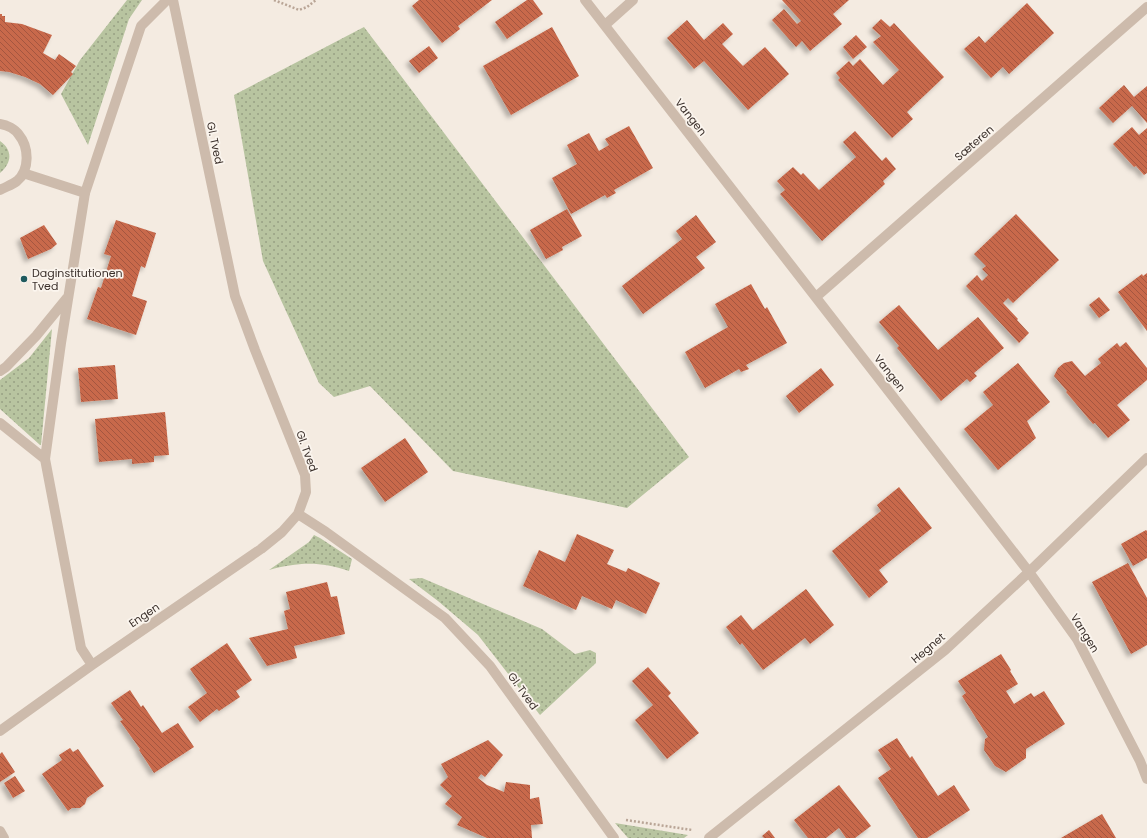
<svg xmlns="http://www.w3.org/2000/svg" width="1147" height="838" viewBox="0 0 1147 838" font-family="Poppins,sans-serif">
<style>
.green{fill:url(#green-dots)}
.building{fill:url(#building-back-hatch);filter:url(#shadow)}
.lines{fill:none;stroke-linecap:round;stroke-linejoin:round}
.path{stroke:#b9a596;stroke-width:2.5;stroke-dasharray:2 2;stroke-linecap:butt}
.service{stroke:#cdbbac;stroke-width:10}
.minor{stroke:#cdbbac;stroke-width:10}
.poi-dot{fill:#1f5a5e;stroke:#fbf5ee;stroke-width:1.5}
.labels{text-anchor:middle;stroke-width:3.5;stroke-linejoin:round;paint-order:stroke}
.street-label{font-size:11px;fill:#3b302b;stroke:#fbf5ee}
.poi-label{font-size:11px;fill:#3b302b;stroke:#fbf5ee;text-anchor:start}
</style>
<defs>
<pattern id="green-dots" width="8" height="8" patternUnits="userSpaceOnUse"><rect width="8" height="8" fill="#b8c4a0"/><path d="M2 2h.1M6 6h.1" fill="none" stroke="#97a083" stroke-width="1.8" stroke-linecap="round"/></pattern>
<pattern id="building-back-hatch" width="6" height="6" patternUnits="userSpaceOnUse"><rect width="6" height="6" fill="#c8694b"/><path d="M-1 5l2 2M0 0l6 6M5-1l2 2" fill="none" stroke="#a4573f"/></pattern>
<filter id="shadow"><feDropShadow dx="-3.5" dy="3.5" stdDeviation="2" flood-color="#0004"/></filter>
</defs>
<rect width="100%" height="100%" fill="#f4ebe1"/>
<path class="green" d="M127 0H142L129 19 88 145 61 94 80 60Z
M364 27 689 457 627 508 453 471 370 386 334 397 319 383 263 261 234 95Z
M0 141C13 150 12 163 0 173Z
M52 329 41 445H40L0 409V380L29 358Z
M314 535 320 538 352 559 349 571C320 561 298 562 269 570L309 542Z
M422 578 542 629 575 654 590 650 596 653V663L540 715 478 635 438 601 409 579Z
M615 823 688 835 684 838H628Z"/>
<path class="building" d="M419 0H492L458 26 460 29 442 43 412 6Z
M527 0H533L543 14 507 39 495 22Z
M782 0H849L833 14 842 24 810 51 802 41 796 47 772 20 784 9 797 24 801 21Z
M1027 3 1054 33 1009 74 1003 67 991 78 964 49 979 36 985 43Z
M0 14H2V16H5V22L22 24 52 35 43 53 55 60 59 54 76 66 71 72 73 74 53 95 40 84 25 77 9 72 0 71Z
M881 19 890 27 894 23 944 77 907 112 913 119 892 138 838 80 840 78 836 73 849 61 853 66 860 59 883 85 899 70 873 42 881 36 872 28Z
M687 20 704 40 723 23 733 34 722 44 743 66 765 47 789 74 748 110 704 61 694 69 667 38Z
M552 27 579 76 511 115 483 66Z
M856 35 867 47 853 59 843 47Z
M429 46 438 58 419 73 409 61Z
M1124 85 1134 97 1147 86V123L1132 106 1113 123 1099 108Z
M629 126 653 168 614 190 616 193 607 198 605 195 571 214 552 178 577 164 567 145 589 133 599 151 609 145 605 139Z
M1132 127 1139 135 1147 128V173L1144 175 1136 166 1134 167 1113 144Z
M855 131 882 161 886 157 896 169 883 181 885 184 822 241 780 194 785 190 777 181 793 167 801 175 803 173 819 190 856 157 843 142Z
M567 209 582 236 562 247 563 250 546 259 530 230Z
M1016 214 1059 260 1013 303 1008 298 1003 303 1018 319 1017 320 1029 333 1019 343 966 286 977 275 982 281 988 275 982 269 986 266 974 254Z
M696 215 716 242 696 257 705 268 643 314 622 286 682 239 676 231Z
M116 220 156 233 145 268 141 266 132 296 147 301 136 335 87 319 98 287 101 288 111 256 104 254Z
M44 225 57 244 51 249 28 259 20 238Z
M1147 273V331L1118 292 1142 274 1143 276Z
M751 284 765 309 767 307 787 343 746 365 749 369 741 372 739 369 705 388 685 352 728 327 715 304Z
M1099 297 1110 310 1099 318 1089 305Z
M899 305 938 350 978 317 1004 348 974 373 977 376 970 382 967 379 941 401 897 348 899 346 879 322Z
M1126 342 1147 368V380L1117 405 1130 420 1108 438 1095 423 1093 424 1066 392 1067 391 1054 376 1058 368 1064 363 1072 361 1085 376 1101 363 1098 359 1117 343 1120 347Z
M1018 363 1050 402 1027 421 1036 438 998 470 964 429 993 405 983 392Z
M115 365 118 399 81 402 78 368Z
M821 368 834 385 799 413 786 396Z
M165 412 169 455 154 456V462L132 464V459L99 462 95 419Z
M405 438 428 472 385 502 361 468Z
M899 487 932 528 879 570 888 582 869 598 832 551 881 511 877 505Z
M1146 530 1147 531V558L1133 566 1121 544Z
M577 534 614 550 607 564 626 572 628 568 660 583 646 614 616 600 612 609 582 596 576 610 523 586 539 550 565 562Z
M1128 563 1147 598V645L1131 654 1092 582Z
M327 582 331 597 337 596 345 634 294 646 297 658 267 666 249 638 288 629 284 611 290 609 286 592Z
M806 589 834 625 810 644 805 638 763 670 742 643 740 645 726 627 741 615 753 630Z
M227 643 252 680 236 691 240 697 219 711 217 709 200 722 188 707 207 693 190 669Z
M1001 654 1011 670 1010 671 1018 684 1006 691 1014 704 1031 693 1034 697 1044 691 1065 724 1026 749V758L1006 772 995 766 984 750 985 739 988 737 962 696 966 693 958 681Z
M648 667 671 693 668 696 699 733 667 759 635 720 653 705 632 681Z
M130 690 141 707 143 705 162 733 178 723 194 747 154 773 139 750 140 749 120 721 123 720 111 703Z
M897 738 910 758 912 756 938 796 954 785 970 810 927 838H918L878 778 891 769 878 750Z
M488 740 503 755 485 777 481 774 478 778 487 785 504 792 506 782 530 785V799L539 797 543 824 531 825 532 838H487L457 825 462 817 445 804 452 796 440 785 448 777 441 764Z
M70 748 73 752 78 749 104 786 87 798 85 804 80 808H72L68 811 42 774 62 760 59 755Z
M2 752 15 772 0 782V754Z
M15 776 25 791 13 798 4 783Z
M839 785 871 826 855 838H846L839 828 826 838H808L794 820Z
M1102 814 1116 838H1061Z
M769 830 775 838H764L762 836Z"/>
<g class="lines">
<path class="path" d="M274 0 299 10 307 7 316 0
M626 820 692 830"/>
<path class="service" d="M0 124C7 125 15 129 19 135 29 147 30 170 17 181 12 185 5 187 0 190
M23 173 85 193"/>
<path class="minor" d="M173 0 235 296 255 350 305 475 306 492 298 514 326 532 445 618 490 666 614 838
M585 0 1029 572 1077 639 1140 761 1147 779
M605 25 633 0
M816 297 1147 7
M0 371 6 367 36 336 67 298
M0 423 45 459
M92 665 81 648 45 459 61 343 85 193 141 26 167 0
M0 731 92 665 261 549 282 532 298 514
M0 831 4 838
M709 838 945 650 1029 572 1147 458"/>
</g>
<circle class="poi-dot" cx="24" cy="279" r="4"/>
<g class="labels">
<g class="street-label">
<text transform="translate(691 117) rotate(52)" y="4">Vangen</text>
<text transform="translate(215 143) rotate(78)" y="4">Gl. Tved</text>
<text transform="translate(974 143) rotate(-41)" y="4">Sæteren</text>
<text transform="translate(890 373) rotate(52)" y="4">Vangen</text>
<text transform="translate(307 451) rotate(70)" y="4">Gl. Tved</text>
<text transform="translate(144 615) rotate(-34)" y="4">Engen</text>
<text transform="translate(1085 633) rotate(58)" y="4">Vangen</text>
<text transform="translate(928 648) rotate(-40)" y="4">Hegnet</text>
<text transform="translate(523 691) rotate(54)" y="4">Gl. Tved</text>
</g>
<g class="poi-label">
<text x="32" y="277">Daginstitutionen<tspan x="32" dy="13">Tved</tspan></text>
</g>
</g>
</svg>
